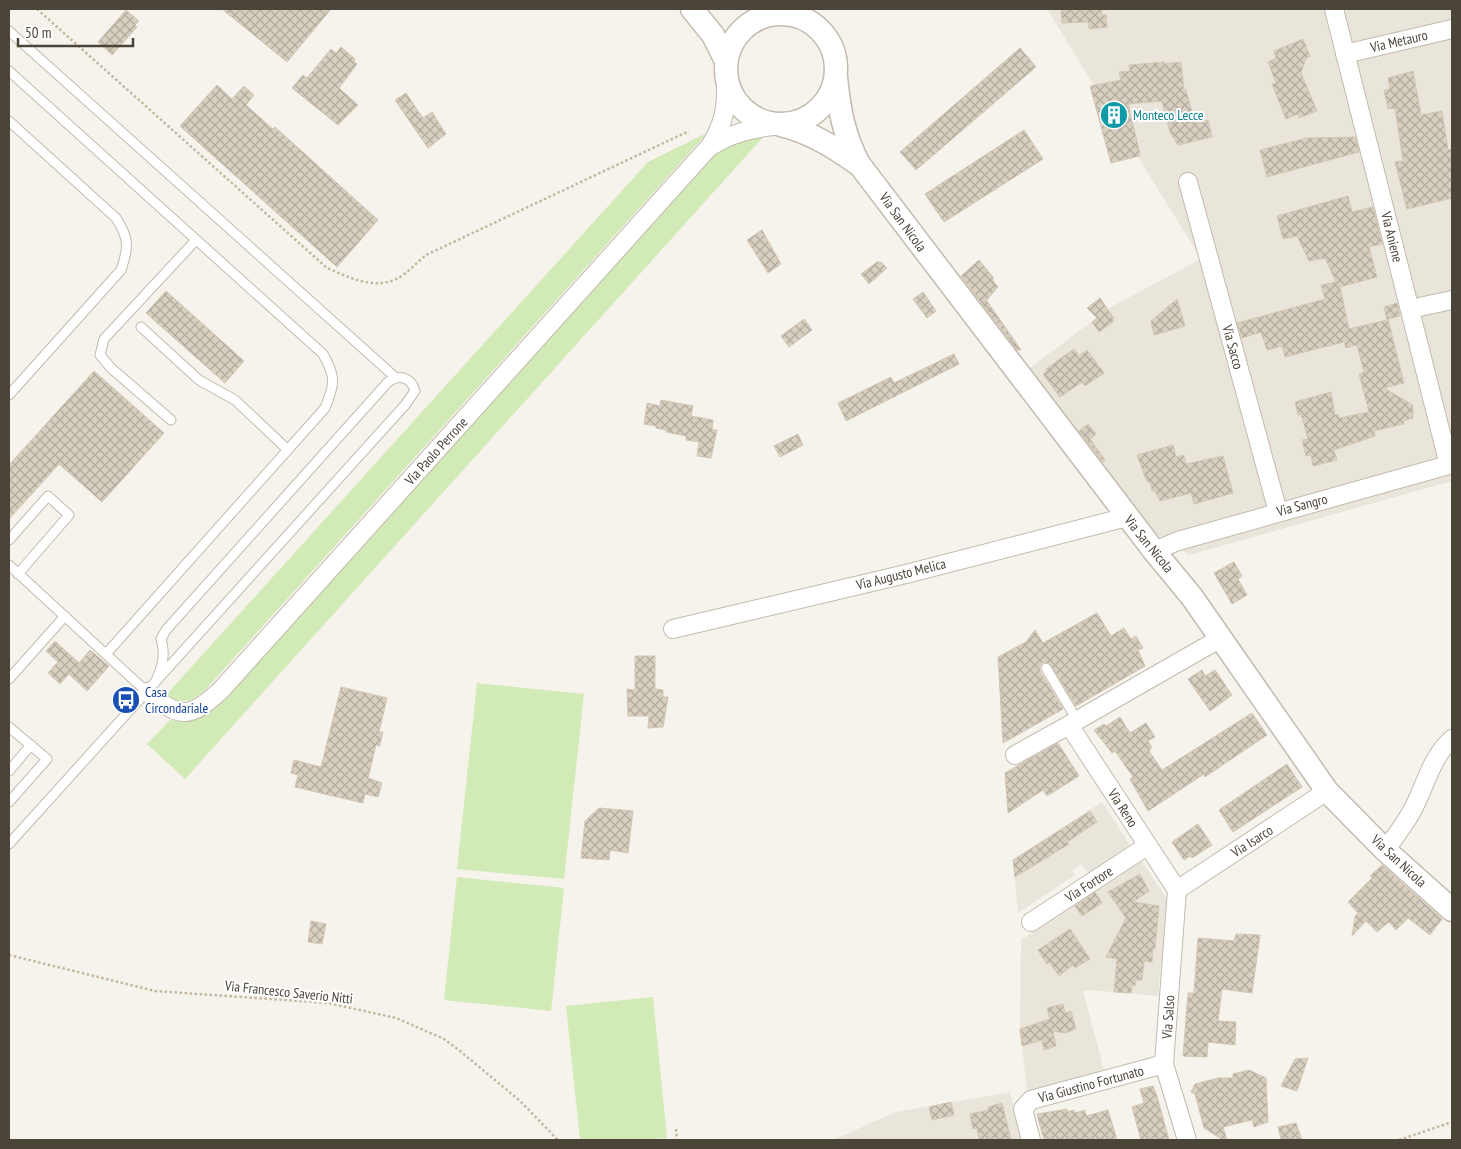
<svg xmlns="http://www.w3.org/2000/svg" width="1461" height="1149" viewBox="0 0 1461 1149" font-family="'PT Sans Narrow',sans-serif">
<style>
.residential{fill:#eae5da}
.green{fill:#d2eab5}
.building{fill:url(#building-cross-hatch);stroke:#d3c7b4}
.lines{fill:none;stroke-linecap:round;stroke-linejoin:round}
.service-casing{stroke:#c2bbae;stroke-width:11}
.minor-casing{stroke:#c2bbae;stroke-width:20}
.tertiary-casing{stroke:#c2bbae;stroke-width:25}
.path{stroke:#c4b79f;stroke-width:2.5;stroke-dasharray:2.5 2.5;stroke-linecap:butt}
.service{stroke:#fff;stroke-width:9}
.minor{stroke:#fff;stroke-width:18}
.tertiary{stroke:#fff;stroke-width:22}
.labels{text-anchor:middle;stroke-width:4;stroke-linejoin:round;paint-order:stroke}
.street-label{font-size:14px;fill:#4b4439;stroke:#fff}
.culture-label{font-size:14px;fill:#0d838f;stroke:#fff;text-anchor:start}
.transit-label{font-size:14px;fill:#164399;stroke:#fff;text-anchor:start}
</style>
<defs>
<pattern id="building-cross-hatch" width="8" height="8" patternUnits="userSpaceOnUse" patternTransform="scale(1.25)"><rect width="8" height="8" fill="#d8cfc1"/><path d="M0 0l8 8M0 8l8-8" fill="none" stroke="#b1aa9e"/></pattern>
</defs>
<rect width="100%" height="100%" fill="#f6f3ec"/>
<path class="residential" d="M1047 9H1452V481L1189 555 1155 533 1027 370 1111 307 1201 259Z
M1102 802 1130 845 1088 873 1081 864 1072 870 1075 875 1018 913 1013 860Z
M1141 860 1167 899 1163 963H1161L1158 996 1089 990 1083 991 1104 1070 1027 1091 1020 1029 1021 940Z
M1010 1092 1022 1140H833L896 1112Z"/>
<path class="green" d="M707 133 206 689C193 702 181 705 166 695L648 162Z
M764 136 185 779 147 744 170 720C192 723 205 717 221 702L714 152 724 144Z
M477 683 584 694 564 879 457 869Z
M457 877 564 888 551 1011 444 1000Z
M653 997 667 1138 641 1140H580L566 1006Z"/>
<path class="building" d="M222 9H331L287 62Z
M1061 9H1101L1102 15H1106L1107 27 1089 29 1088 22 1062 23Z
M126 10 139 21 135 25 137 27 112 55 98 42Z
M1303 39 1310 56 1306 58 1301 73 1317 111 1299 118 1298 114 1286 119 1272 84 1276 83 1268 62 1276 58 1274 51Z
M341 47 355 59 354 61 357 64 339 88 358 105 338 125 292 88 303 75 307 78 331 49 336 53Z
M1020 48 1036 67 916 170 900 152Z
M1164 62V64L1181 62 1184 90H1186L1195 123 1208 120 1212 137 1178 145 1170 132 1162 101 1128 104 1140 154 1139 156 1111 163 1090 86 1121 80 1119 72 1130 71 1129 65Z
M1413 71 1421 115 1442 111 1448 150 1452 149V198L1407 209 1395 162 1403 161 1395 108 1388 109 1384 90 1390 89 1388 78Z
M217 85 232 99 244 86 254 95 246 105 273 129 275 127 378 220 337 267 180 126Z
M406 93 423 118 432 112 446 134 428 148 395 100Z
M1024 130 1043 159 944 222 925 194Z
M1355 137 1359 152 1267 177 1260 150 1307 138Z
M1348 196 1352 212 1373 207 1382 244 1369 247 1377 277 1340 287 1349 329 1387 320 1384 307 1397 303 1400 316 1388 319 1404 383 1384 388 1413 405V418L1403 421 1404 424 1374 431 1375 436 1334 450 1337 460 1313 466 1311 455 1306 456 1302 440 1308 439 1301 414 1298 415 1295 402 1331 392 1335 415 1338 414 1339 418 1369 412 1359 374 1364 372 1357 345 1346 348 1344 342 1285 357 1282 346 1267 350 1261 332 1242 338 1237 323 1325 299 1321 285 1336 282 1325 258 1309 261 1297 236 1283 239 1277 216Z
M762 230 781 264 768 273 747 240Z
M979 260 993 277V281L998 287 984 303 987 301 1021 350H1017L961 276Z
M877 262H881L887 268 869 284 861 274Z
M166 291 244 361 225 383 146 313Z
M923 292 936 311 927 318 913 299Z
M1100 298 1113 317V322L1099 332 1092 322 1097 318 1087 308Z
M1177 299 1185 326 1154 335 1151 321Z
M804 319 812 330 789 347 781 336Z
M1074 349 1079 356 1087 350 1104 373 1085 386 1082 382 1060 397 1043 374 1047 371 1046 369Z
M954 354 959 364 846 421 838 403 891 377 894 383Z
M94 371 164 433 102 502 59 464 9 519V465Z
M661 400 693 406 691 416 713 420 712 430H717L711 458 697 456 699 442 686 440V436L666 432V430L656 428V426L644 424 647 403 660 406Z
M1088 424 1096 434 1090 439 1105 460 1103 462 1079 431Z
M798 434 803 445 780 457 774 446Z
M1173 445 1176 457 1184 455 1186 464 1223 456 1233 493 1194 504 1191 493 1160 501 1155 491H1152L1150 482H1147L1137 455Z
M1234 562 1242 576 1238 579 1247 595 1232 604 1214 573Z
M1097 613 1111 636 1124 628 1131 639 1136 636 1143 648 1138 650 1145 666 1076 706 1051 665 1043 662 1040 665V671L1063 709 1003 743 998 657 1026 642 1035 630 1043 643Z
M55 641 79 663 90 650 109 666 87 691 69 674 60 684 48 673 58 662 46 651Z
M635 656H655V689L663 690V697H668L663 727 648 728 649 716H628L627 689 635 690Z
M1202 670 1205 676 1215 670 1232 695 1210 711 1188 679Z
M341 687 387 698 379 732H383L380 744V746L376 745 368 778 382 783 378 797 365 794 363 803 295 787 298 775 291 773 294 760 321 767Z
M1252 713 1267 735 1205 777 1204 774 1148 811 1130 779 1133 777 1115 751 1112 753 1094 730 1104 724 1106 726 1120 717 1130 733 1146 723 1155 737 1148 741 1152 747 1149 751 1162 770Z
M1058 743 1079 776 1047 796 1043 790 1008 813 1005 773Z
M1287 764 1302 787 1233 832 1219 810Z
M599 808 633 811 628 853 610 850 609 860 581 858 585 821Z
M1090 811 1097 822 1067 842 1069 844 1015 877 1013 860Z
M1198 824 1212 845 1192 858 1190 856 1184 860 1172 842Z
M1382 865 1442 919 1430 935 1408 918 1396 930 1389 922 1377 932 1366 921 1352 936 1355 916 1358 913 1348 902 1372 878 1370 876Z
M1140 874 1149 891 1133 902 1159 906 1155 949H1153L1152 962 1144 961 1142 980H1136L1135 986 1132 985 1131 993 1114 992 1117 959 1106 957 1126 918 1108 892Z
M1095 892 1102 903 1082 916 1075 906Z
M311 921 326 924 322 944 308 942Z
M1070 929 1090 959 1075 968 1073 965 1059 976 1049 962 1047 964 1038 950Z
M1236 934 1260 935 1252 993 1222 989 1218 1021 1236 1022 1235 1045 1208 1042 1207 1057 1183 1056 1188 993H1194L1198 938 1234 941Z
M1063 1004 1065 1013 1071 1011 1076 1029 1065 1033 1053 1031 1056 1046 1044 1050 1042 1040 1022 1046 1020 1029 1050 1019 1047 1008Z
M1308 1058 1297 1091 1281 1086 1295 1059Z
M1249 1070 1266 1078 1268 1122 1254 1127 1252 1120 1223 1127 1227 1140H1223L1204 1128 1195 1094 1191 1092 1195 1084 1218 1078H1233V1074Z
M1153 1086 1157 1096 1169 1140H1141L1132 1107 1144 1103 1140 1089Z
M951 1102 954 1115 932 1120 929 1107Z
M1002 1103 1011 1140H979L977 1128 973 1129 970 1114 989 1110 988 1107Z
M1067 1109V1112L1074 1110 1075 1113 1085 1110 1086 1116 1108 1110 1117 1140H1044L1037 1114Z
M1296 1123 1302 1140 1281 1139 1278 1127Z"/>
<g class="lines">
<defs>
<path id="service" d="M9 31 395 377
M9 71 323 354C336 377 335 384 325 408L106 654
M9 121 116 218C129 238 129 247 121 270L9 395
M141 327 199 380 235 400 288 450
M171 420 111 368 100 355 104 339 196 240
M9 540 48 496 69 515 18 574
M9 565 147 692
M1046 668 1077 720
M9 679 65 616
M9 727 47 759 9 802
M9 771 31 745
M9 844 405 405 415 391C411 377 399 374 388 382L166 630 161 639C166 655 162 668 155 683"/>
<path id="minor" d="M1334 9 1449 465
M1345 54 1452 29
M711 146C734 132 754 128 781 125
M1188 182 1278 512
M1410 309 1452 300
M1154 551 1178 541 1452 464
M673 629 906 574 1127 517
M147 692C180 718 189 720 221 690L710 146C724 124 727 107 726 81
M1015 755 1069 725
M1385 850C1396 836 1406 823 1414 807 1426 784 1432 756 1452 739
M1177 890 1069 725 1221 638
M1177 890 1164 1064 1187 1140
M1177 890 1327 791
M1031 922 1147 846
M1031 1140 1023 1109 1031 1100 1164 1064"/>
<path id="tertiary" d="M692 9 713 35 726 61
M726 69a55 55 0 1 1 110 0a55 55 0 1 1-110 0Z
M836 77C839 109 844 136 859 164L1154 551 1192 597 1327 791 1385 850 1452 910
M781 125C810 132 834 147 858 164"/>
</defs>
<use href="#service" class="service-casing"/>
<use href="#minor" class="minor-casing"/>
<use href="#tertiary" class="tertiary-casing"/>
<path class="path" d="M37 9 327 268C349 277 372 290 396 279 406 275 417 262 426 255L689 131
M9 955 155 991 328 1003 396 1018 444 1039 460 1051 519 1100 558 1140
M676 1129 677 1140
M1399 1140 1452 1122"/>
<use href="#service" class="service"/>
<use href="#minor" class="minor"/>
<use href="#tertiary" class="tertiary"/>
</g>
<defs>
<symbol id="building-disc" viewBox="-11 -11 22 22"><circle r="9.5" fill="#0f9aa8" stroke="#fff"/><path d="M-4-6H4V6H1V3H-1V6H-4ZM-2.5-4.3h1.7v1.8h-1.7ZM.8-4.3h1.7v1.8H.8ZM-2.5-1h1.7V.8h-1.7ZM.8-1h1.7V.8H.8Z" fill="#fff"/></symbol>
<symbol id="bus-disc" viewBox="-11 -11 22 22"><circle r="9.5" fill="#1a4fb4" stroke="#fff"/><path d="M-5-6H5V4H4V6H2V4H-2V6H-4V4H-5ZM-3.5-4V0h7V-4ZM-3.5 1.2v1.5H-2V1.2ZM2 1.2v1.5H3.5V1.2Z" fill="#fff"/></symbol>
</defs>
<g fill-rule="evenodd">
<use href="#building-disc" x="1098" y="99" width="32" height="32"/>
<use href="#bus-disc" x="110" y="684" width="32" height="32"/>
</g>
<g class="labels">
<g class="street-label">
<text transform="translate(1399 41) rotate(-13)" y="5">Via Metauro</text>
<text transform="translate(903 222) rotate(54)" y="5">Via San Nicola</text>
<text transform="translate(1392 237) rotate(76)" y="5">Via Aniene</text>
<text transform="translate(1233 347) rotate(75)" y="5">Via Sacco</text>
<text transform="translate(436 451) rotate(-48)" y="5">Via Paolo Perrone</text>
<text transform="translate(1302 505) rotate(-15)" y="5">Via Sangro</text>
<text transform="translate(1149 544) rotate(51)" y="5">Via San Nicola</text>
<text transform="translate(901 574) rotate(-14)" y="5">Via Augusto Melica</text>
<text transform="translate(1123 808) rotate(57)" y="5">Via Reno</text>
<text transform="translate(1252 841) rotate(-33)" y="5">Via Isarco</text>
<text transform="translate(1399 861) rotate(43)" y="5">Via San Nicola</text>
<text transform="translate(1089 884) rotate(-33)" y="5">Via Fortore</text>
<text transform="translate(289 992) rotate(6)" y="5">Via Francesco Saverio Nitti</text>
<text transform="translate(1168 1017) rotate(-86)" y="5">Via Salso</text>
<text transform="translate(1091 1084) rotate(-15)" y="5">Via Giustino Fortunato</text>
</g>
<g class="culture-label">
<text x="1133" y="120">Monteco Lecce</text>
</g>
<g class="transit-label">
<text x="145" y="697">Casa<tspan x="145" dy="16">Circondariale</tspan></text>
</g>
</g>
<rect width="1461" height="1149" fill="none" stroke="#4b4439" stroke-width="20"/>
<path d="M18 38v8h115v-8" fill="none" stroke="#4b4439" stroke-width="2.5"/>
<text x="25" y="38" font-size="15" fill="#4b4439" stroke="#ffffff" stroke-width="4" paint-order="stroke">50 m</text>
</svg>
